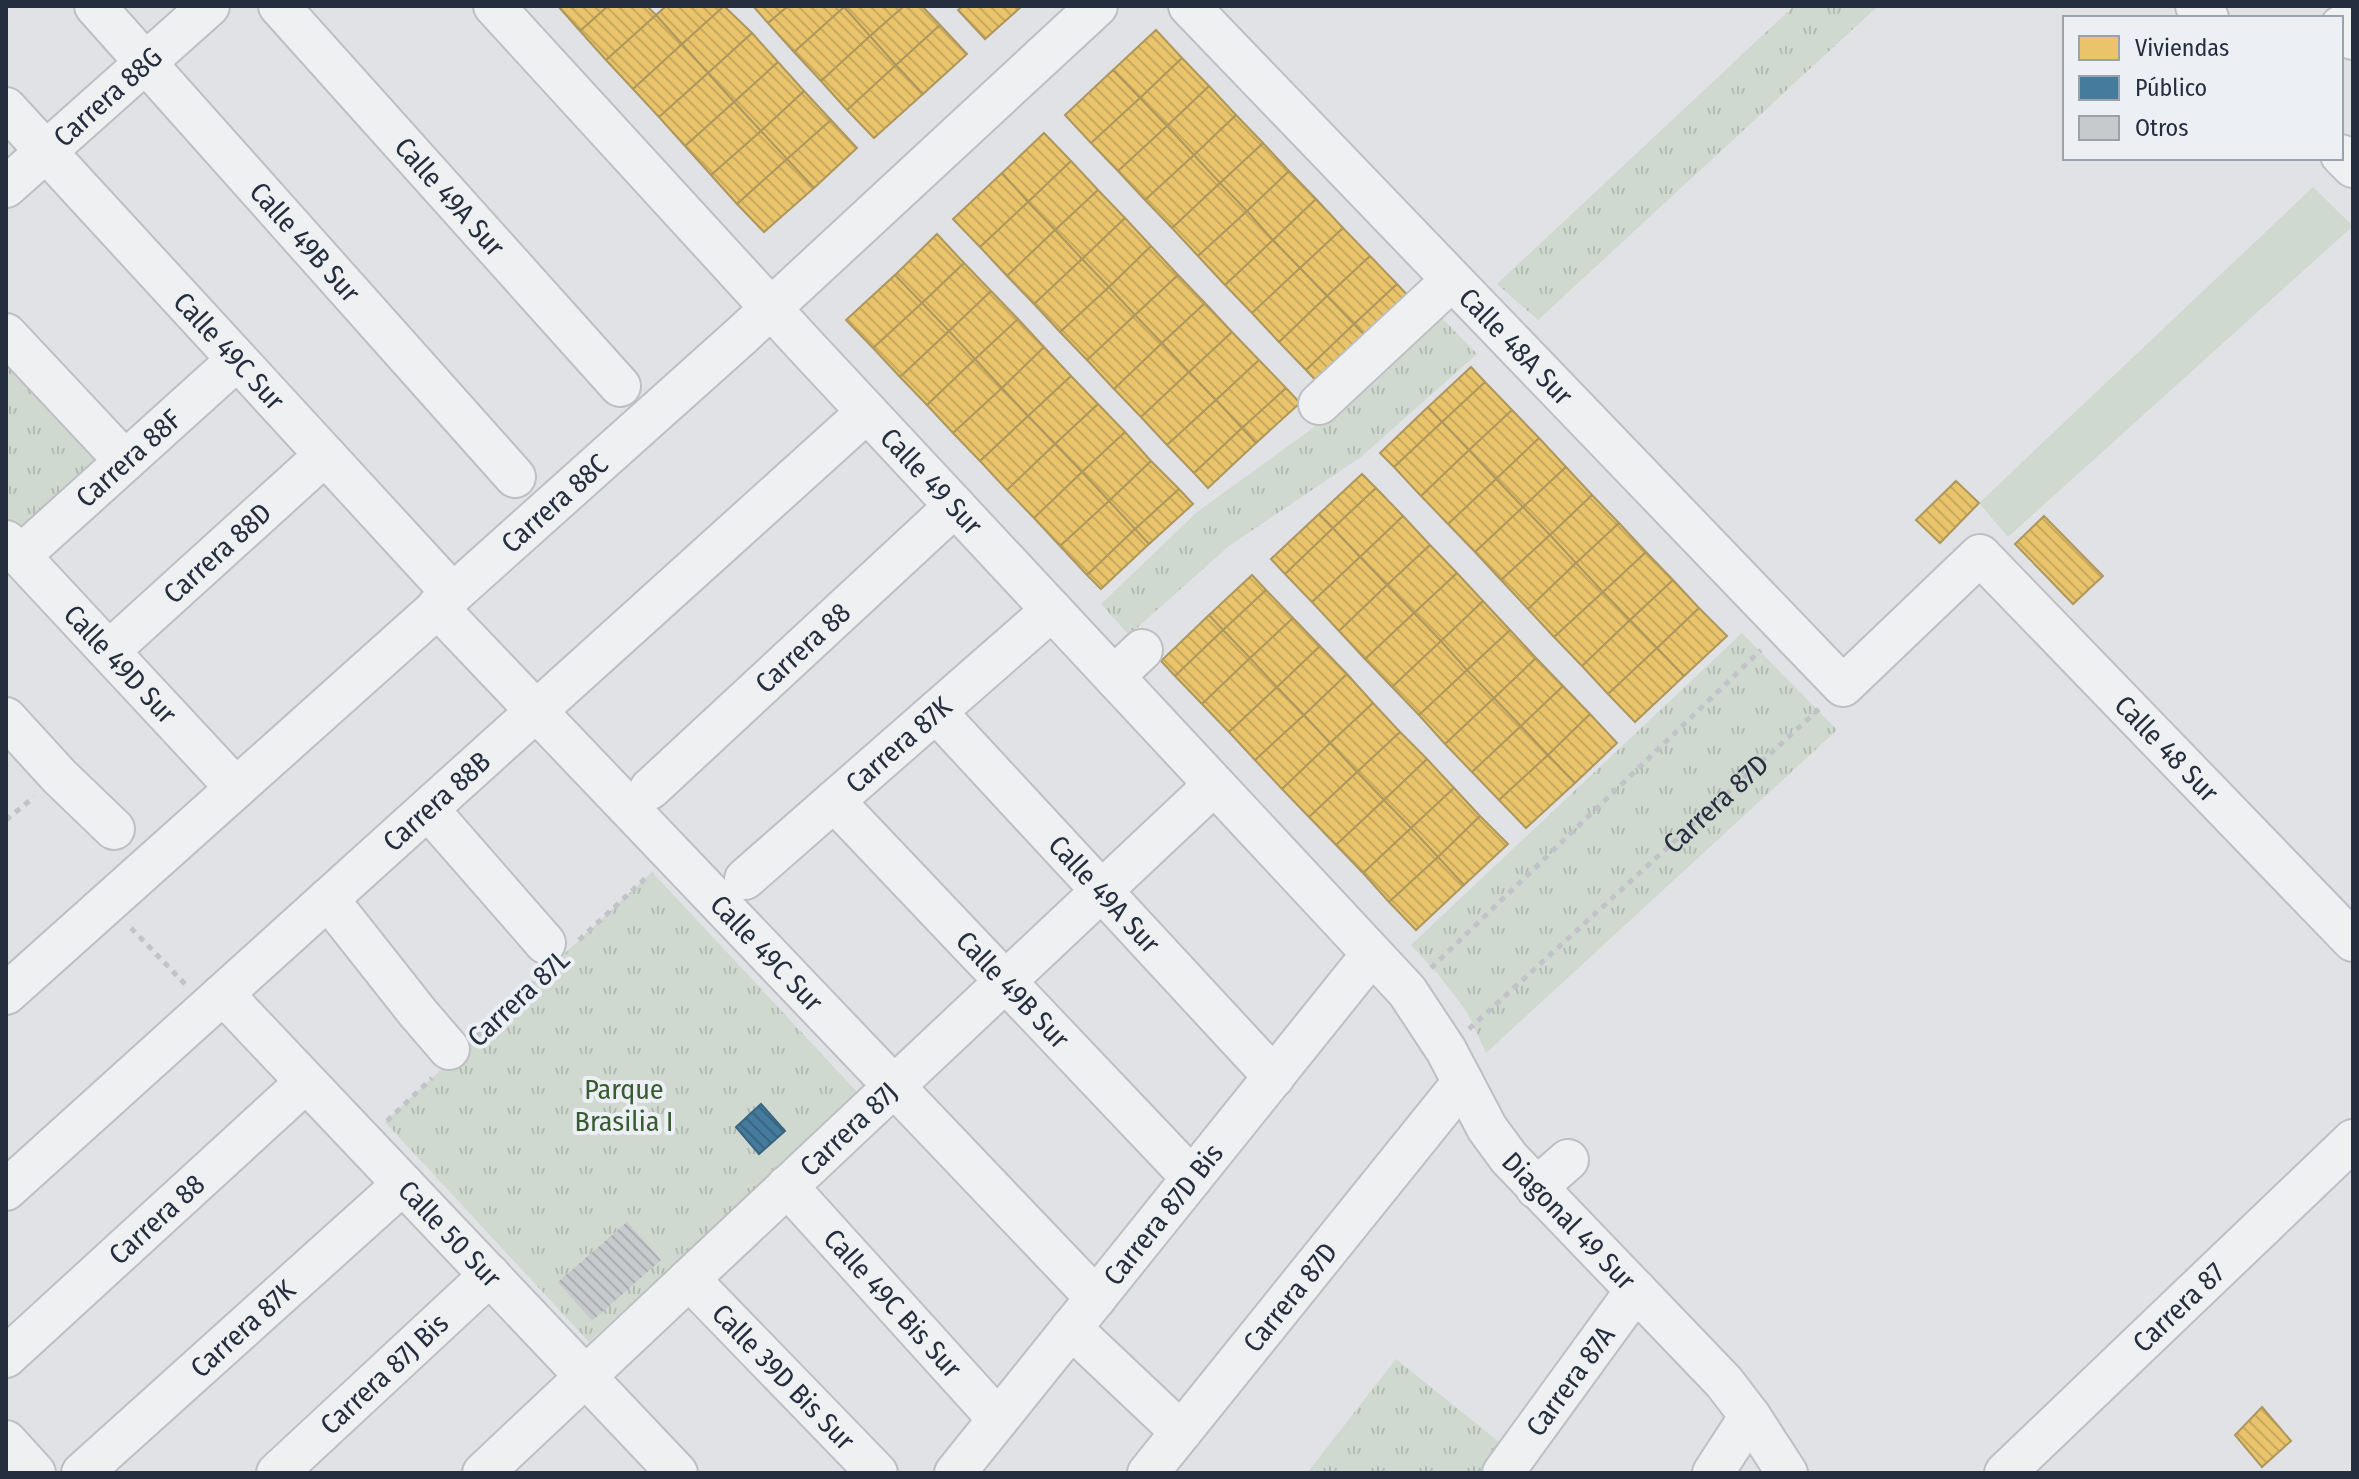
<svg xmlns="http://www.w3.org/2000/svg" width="2359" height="1479" viewBox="0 0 2359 1479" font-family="'Fira Sans Condensed',sans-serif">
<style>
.grass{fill:#d0d9cf}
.park{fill:url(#park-tufts)}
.homes{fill:url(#homes-back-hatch);stroke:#ae975d;stroke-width:2}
.public{fill:url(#public-back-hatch);stroke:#3b6481;stroke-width:2}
.building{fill:url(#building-back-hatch)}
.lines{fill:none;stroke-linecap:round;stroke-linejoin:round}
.minor-casing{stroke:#bdbfc3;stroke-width:44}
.path{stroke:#c1c3c8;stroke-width:5;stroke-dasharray:6 6;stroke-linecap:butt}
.minor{stroke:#eef0f2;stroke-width:40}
.labels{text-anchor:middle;stroke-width:8;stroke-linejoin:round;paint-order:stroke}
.street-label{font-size:28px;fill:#252e3f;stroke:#ecf0f5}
.park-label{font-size:28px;fill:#395b32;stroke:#ecf0f5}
</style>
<defs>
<pattern id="park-tufts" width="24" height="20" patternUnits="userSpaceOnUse" patternTransform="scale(2)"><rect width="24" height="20" fill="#d0d9cf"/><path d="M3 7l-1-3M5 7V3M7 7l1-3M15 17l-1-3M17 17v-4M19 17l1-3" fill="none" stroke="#b2bbb3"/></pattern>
<pattern id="homes-back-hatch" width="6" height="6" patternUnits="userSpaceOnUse" patternTransform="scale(2)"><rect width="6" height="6" fill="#e9c46a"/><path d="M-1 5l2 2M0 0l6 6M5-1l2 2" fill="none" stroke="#c8a95d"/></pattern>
<pattern id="public-back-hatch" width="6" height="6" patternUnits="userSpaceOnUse" patternTransform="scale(2)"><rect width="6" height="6" fill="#457b9d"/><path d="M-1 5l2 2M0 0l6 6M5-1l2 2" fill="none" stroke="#396581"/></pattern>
<pattern id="building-back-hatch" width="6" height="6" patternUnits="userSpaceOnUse" patternTransform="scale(2)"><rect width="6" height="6" fill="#c7cacd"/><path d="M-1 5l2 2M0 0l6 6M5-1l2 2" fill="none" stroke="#abaeb1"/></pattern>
</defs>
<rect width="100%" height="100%" fill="#e0e2e5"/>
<path class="grass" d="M2313 187 2353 226 2008 537 1979 503Z"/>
<path class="park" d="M1794 6H1878L1538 320 1497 284Z
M1440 316 1477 354 1361 457 1229 546 1129 635 1101 604 1197 512 1324 420Z
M6 348 106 459 21 536 6 519Z
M1742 633 1837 730 1486 1053 1467 1012 1438 974 1411 945Z
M652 872 859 1094 589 1342 385 1122Z
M1396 1359 1504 1446 1485 1473H1307Z"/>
<path class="homes" d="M558 6H608L580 31Z
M608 6H647L656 15 606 60 580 31Z
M666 6H724L682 44 656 15Z
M724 6 752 33 708 73 682 44Z
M753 6H788L768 23Z
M788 6H843L844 7 794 52 768 23Z
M846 6H904L870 36 844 7Z
M904 6H922L940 25 896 65 870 36Z
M963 6H1022L985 39 958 10Z
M844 7 870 36 821 81 794 52Z
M656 15 682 44 633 89 606 60Z
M940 25 967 54 923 94 896 65Z
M1156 30 1182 58 1140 98 1113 70Z
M752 33 778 62 734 102 708 73Z
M870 36 896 65 847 110 821 81Z
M682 44 708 73 659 117 633 89Z
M1182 58 1209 86 1167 126 1140 98Z
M778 62 804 91 761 131 734 102Z
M896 65 923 94 874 138 847 110Z
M1113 70 1140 98 1091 143 1065 115Z
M708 73 734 102 685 146 659 117Z
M1209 86 1236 115 1194 155 1167 126Z
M804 91 831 120 787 159 761 131Z
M1140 98 1167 126 1118 171 1091 143Z
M734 102 761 131 711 175 685 146Z
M1236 115 1263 143 1220 183 1194 155Z
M831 120 857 148 814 188 787 159Z
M1167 126 1194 155 1145 200 1118 171Z
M761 131 787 159 737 204 711 175Z
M1044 133 1071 161 1028 202 1002 173Z
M1263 143 1289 171 1247 211 1220 183Z
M1194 155 1220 183 1172 228 1145 200Z
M787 159 814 188 764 232 737 204Z
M1071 161 1098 190 1055 230 1028 202Z
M1289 171 1316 199 1273 240 1247 211Z
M1002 173 1028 202 980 247 953 219Z
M1220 183 1247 211 1198 256 1172 228Z
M1098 190 1125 218 1082 259 1055 230Z
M1316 199 1343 228 1300 268 1273 240Z
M1028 202 1055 230 1007 276 980 247Z
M1247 211 1273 240 1225 285 1198 256Z
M1125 218 1151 246 1109 287 1082 259Z
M1343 228 1370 256 1327 296 1300 268Z
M1055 230 1082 259 1034 304 1007 276Z
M937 234 964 263 922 303 895 275Z
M1273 240 1300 268 1252 313 1225 285Z
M1151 246 1178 275 1135 315 1109 287Z
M1370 256 1397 284 1354 324 1327 296Z
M1082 259 1109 287 1060 332 1034 304Z
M964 263 991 291 949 331 922 303Z
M1300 268 1327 296 1279 342 1252 313Z
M895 275 922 303 873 348 846 320Z
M1178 275 1205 303 1162 343 1135 315Z
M1397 284 1411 299 1368 339 1354 324Z
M1109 287 1135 315 1087 360 1060 332Z
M991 291 1018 319 975 359 949 331Z
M1327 296 1354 324 1306 370 1279 342Z
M922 303 949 331 900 377 873 348Z
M1205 303 1232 332 1189 372 1162 343Z
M1135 315 1162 343 1114 389 1087 360Z
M1018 319 1044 347 1002 388 975 359Z
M1354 324 1368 339 1320 385 1306 370Z
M949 331 975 359 927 405 900 377Z
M1232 332 1259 360 1216 400 1189 372Z
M1162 343 1189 372 1141 417 1114 389Z
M1044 347 1071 376 1028 416 1002 388Z
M975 359 1002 388 953 433 927 405Z
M1259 360 1286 388 1242 428 1216 400Z
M1471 367 1485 382 1442 422 1428 407Z
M1189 372 1216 400 1167 445 1141 417Z
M1071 376 1098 404 1055 444 1028 416Z
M1485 382 1512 410 1469 450 1442 422Z
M1002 388 1028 416 980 461 953 433Z
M1286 388 1300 403 1256 443 1242 428Z
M1216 400 1242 428 1194 473 1167 445Z
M1098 404 1125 432 1082 472 1055 444Z
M1428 407 1442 422 1394 467 1380 453Z
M1512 410 1539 438 1496 479 1469 450Z
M1028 416 1055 444 1007 490 980 461Z
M1442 422 1469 450 1421 496 1394 467Z
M1242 428 1256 443 1208 488 1194 473Z
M1125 432 1151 461 1109 501 1082 472Z
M1539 438 1566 467 1523 507 1496 479Z
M1055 444 1082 472 1034 518 1007 490Z
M1469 450 1496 479 1448 524 1421 496Z
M1151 461 1179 489 1135 529 1109 501Z
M1566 467 1592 495 1550 535 1523 507Z
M1082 472 1109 501 1060 546 1034 518Z
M1362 474 1376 488 1333 528 1319 514Z
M1496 479 1523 507 1475 552 1448 524Z
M1956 481 1979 503 1940 543 1916 520Z
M1376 488 1403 516 1360 557 1333 528Z
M1179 489 1193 504 1149 544 1135 529Z
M1592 495 1619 523 1576 563 1550 535Z
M1109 501 1135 529 1087 575 1060 546Z
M1523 507 1550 535 1501 580 1475 552Z
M1319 514 1333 528 1285 574 1271 559Z
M1403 516 1430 545 1387 585 1360 557Z
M2044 516 2103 576 2073 604 2015 544Z
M1619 523 1646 552 1603 592 1576 563Z
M1333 528 1360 557 1312 602 1285 574Z
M1135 529 1149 544 1101 589 1087 575Z
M1550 535 1576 563 1528 609 1501 580Z
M1430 545 1457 573 1414 613 1387 585Z
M1646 552 1673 580 1630 620 1603 592Z
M1360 557 1387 585 1339 631 1312 602Z
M1576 563 1603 592 1554 637 1528 609Z
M1457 573 1483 601 1441 641 1414 613Z
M1252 575 1266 590 1223 630 1209 615Z
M1673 580 1699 608 1657 648 1630 620Z
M1387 585 1414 613 1365 659 1339 631Z
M1266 590 1293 618 1250 658 1223 630Z
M1603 592 1630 620 1582 666 1554 637Z
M1483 601 1510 630 1467 670 1441 641Z
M1699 608 1727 636 1684 676 1657 648Z
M1414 613 1441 641 1392 687 1365 659Z
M1209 615 1223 630 1175 676 1161 661Z
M1293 618 1320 646 1277 687 1250 658Z
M1630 620 1657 648 1608 694 1582 666Z
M1223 630 1250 658 1202 704 1175 676Z
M1510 630 1536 658 1494 698 1467 670Z
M1441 641 1467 670 1419 715 1392 687Z
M1320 646 1347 674 1304 715 1277 687Z
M1657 648 1684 676 1635 722 1608 694Z
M1250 658 1277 687 1229 732 1202 704Z
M1536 658 1563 686 1521 726 1494 698Z
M1467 670 1494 698 1445 744 1419 715Z
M1347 674 1373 703 1330 743 1304 715Z
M1563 686 1590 714 1548 755 1521 726Z
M1277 687 1304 715 1255 760 1229 732Z
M1494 698 1521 726 1472 772 1445 744Z
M1373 703 1400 732 1357 772 1330 743Z
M1590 714 1617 743 1575 783 1548 755Z
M1304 715 1330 743 1282 789 1255 760Z
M1521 726 1548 755 1499 800 1472 772Z
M1400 732 1427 759 1384 800 1357 772Z
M1330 743 1357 772 1309 817 1282 789Z
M1548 755 1575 783 1526 828 1499 800Z
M1427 759 1454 788 1411 828 1384 800Z
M1357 772 1384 800 1336 845 1309 817Z
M1454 788 1480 816 1438 857 1411 828Z
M1384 800 1411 828 1363 873 1336 845Z
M1480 816 1508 844 1464 885 1438 857Z
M1411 828 1438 857 1389 902 1363 873Z
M1438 857 1464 885 1416 930 1389 902Z
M2262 1407 2291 1441 2262 1467 2235 1435Z"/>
<path class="public" d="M761 1104 785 1131 759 1154 736 1127Z"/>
<path class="building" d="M627 1222 661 1260 592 1321 558 1282Z"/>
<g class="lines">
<defs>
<g id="minor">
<path id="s2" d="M95 6 515 477"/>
<path id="s3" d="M279 6 620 386"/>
<path id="s4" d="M494 6 801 341 1407 991 1446 1050 1487 1128 1509 1158 1724 1382 1750 1416 1787 1473"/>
<path id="s5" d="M1189 6 1843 686 1980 555 2353 941"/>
<path d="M2196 6 2208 18"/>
<path d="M2341 26 2353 39"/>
<path id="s6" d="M6 108 453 594"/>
<path d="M2341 155 2353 167"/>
<path id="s7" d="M6 187 209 6"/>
<path d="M6 334 125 461"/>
<path d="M1319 404 1452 280"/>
<path id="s8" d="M6 541 236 788"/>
<path id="s9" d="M20 556 237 360"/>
<path id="s10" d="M437 607 1096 1298"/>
<path id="s11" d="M109 651 325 455"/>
<path d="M1116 679 1125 666 1142 650"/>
<path id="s12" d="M936 712 1274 1077"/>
<path d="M6 718 59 776 114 829"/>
<path id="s13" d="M650 789 955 506"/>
<path id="s14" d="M834 801 1192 1178"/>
<path d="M428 809 545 943"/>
<path id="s15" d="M745 879 1052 610"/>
<path d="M328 899 418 1013 449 1049"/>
<path id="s16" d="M6 994 741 336 1097 6"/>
<path id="s17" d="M223 994 677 1473"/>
<path id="s18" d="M787 1186 998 1419"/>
<path d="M1536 1188 1568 1160"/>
<path id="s19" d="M6 1190 867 412"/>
<path id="s20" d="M689 1279 877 1473"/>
<path d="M1071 1328 1181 1432"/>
<path id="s21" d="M6 1357 306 1082"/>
<path d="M6 1441 35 1473"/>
<path id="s22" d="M82 1473 403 1184"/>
<path id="s23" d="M277 1473 490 1275"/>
<path id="s24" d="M483 1473 1214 785"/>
<path id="s25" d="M955 1473 1372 954"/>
<path id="s26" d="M1148 1473 1463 1082"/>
<path id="s27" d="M1503 1473 1636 1290"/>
<path d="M1713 1473 1750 1416"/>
<path id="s28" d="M2005 1473 2353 1140"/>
</g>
</defs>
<use href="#minor" class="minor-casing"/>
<g class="path">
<path d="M6 820 34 797"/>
<path d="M131 928 185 984"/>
<path d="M579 940 648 876"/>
<path d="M1431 968 1761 650"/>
<path id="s1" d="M1469 1029 1819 709"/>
<path d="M477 1036 540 977"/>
<path d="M387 1121 432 1078"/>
</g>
<use href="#minor" class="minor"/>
</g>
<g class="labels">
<g class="street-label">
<text dy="10" stroke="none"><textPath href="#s7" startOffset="136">Carrera 88G</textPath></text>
<text dy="10" stroke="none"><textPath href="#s3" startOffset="256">Calle 49A Sur</textPath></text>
<text dy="10" stroke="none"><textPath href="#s2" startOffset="316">Calle 49B Sur</textPath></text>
<text dy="10" stroke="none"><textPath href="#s5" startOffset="472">Calle 48A Sur</textPath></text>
<text dy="10" stroke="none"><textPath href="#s6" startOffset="330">Calle 49C Sur</textPath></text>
<text dy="10" stroke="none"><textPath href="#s9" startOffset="146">Carrera 88F</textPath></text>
<text dy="10" stroke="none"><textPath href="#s4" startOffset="646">Calle 49 Sur</textPath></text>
<text dy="10" stroke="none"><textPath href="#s16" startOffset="736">Carrera 88C</textPath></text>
<text dy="10" stroke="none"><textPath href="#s11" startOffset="146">Carrera 88D</textPath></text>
<text dy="10" stroke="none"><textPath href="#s13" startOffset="208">Carrera 88</textPath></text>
<text dy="10" stroke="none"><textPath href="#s8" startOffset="168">Calle 49D Sur</textPath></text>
<text dy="10" stroke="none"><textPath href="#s15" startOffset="204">Carrera 87K</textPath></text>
<text dy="10" stroke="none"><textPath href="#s5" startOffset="1402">Calle 48 Sur</textPath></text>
<text dy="10" stroke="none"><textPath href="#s19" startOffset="580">Carrera 88B</textPath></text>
<text dy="10" stroke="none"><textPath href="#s1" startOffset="334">Carrera 87D</textPath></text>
<text dy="10" stroke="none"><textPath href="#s12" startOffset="248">Calle 49A Sur</textPath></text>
<text dy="10" stroke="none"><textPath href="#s10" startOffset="478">Calle 49C Sur</textPath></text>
<text dy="10" stroke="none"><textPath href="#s14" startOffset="260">Calle 49B Sur</textPath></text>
<text transform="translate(518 998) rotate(-43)" y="10">Carrera 87L</text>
<text dy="10" stroke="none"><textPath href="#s24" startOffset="502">Carrera 87J</textPath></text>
<text dy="10" stroke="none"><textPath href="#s25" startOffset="332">Carrera 87D Bis</textPath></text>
<text dy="10" stroke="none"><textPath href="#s21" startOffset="204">Carrera 88</textPath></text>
<text dy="10" stroke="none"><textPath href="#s4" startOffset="1626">Diagonal 49 Sur</textPath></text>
<text dy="10" stroke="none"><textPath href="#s17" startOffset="330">Calle 50 Sur</textPath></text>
<text dy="10" stroke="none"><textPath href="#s26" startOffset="226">Carrera 87D</textPath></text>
<text dy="10" stroke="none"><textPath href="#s18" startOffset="158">Calle 49C Bis Sur</textPath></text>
<text dy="10" stroke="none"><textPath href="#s28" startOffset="240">Carrera 87</textPath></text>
<text dy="10" stroke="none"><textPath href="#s22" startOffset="216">Carrera 87K</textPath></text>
<text dy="10" stroke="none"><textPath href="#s23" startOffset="146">Carrera 87J Bis</textPath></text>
<text dy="10" stroke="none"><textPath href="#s20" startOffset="136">Calle 39D Bis Sur</textPath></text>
<text dy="10" stroke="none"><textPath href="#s27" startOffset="114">Carrera 87A</textPath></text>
</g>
<g class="park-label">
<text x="624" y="1099">Parque<tspan x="624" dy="32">Brasilia I</tspan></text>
</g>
</g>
<rect width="2359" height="1479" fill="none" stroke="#252e3f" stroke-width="16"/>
<rect x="2063" y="16" width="280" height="144" fill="#ecf0f5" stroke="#9ca2ac" stroke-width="2"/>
<rect x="2079" y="36" width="40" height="24" fill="#e9c46a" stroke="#9ca2ac" stroke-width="2"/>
<text x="2135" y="56" font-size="24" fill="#252e3f">Viviendas</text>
<rect x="2079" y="76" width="40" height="24" fill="#457b9d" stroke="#9ca2ac" stroke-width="2"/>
<text x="2135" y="96" font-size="24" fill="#252e3f">Público</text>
<rect x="2079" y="116" width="40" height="24" fill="#c7cacd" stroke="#9ca2ac" stroke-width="2"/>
<text x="2135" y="136" font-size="24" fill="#252e3f">Otros</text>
</svg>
